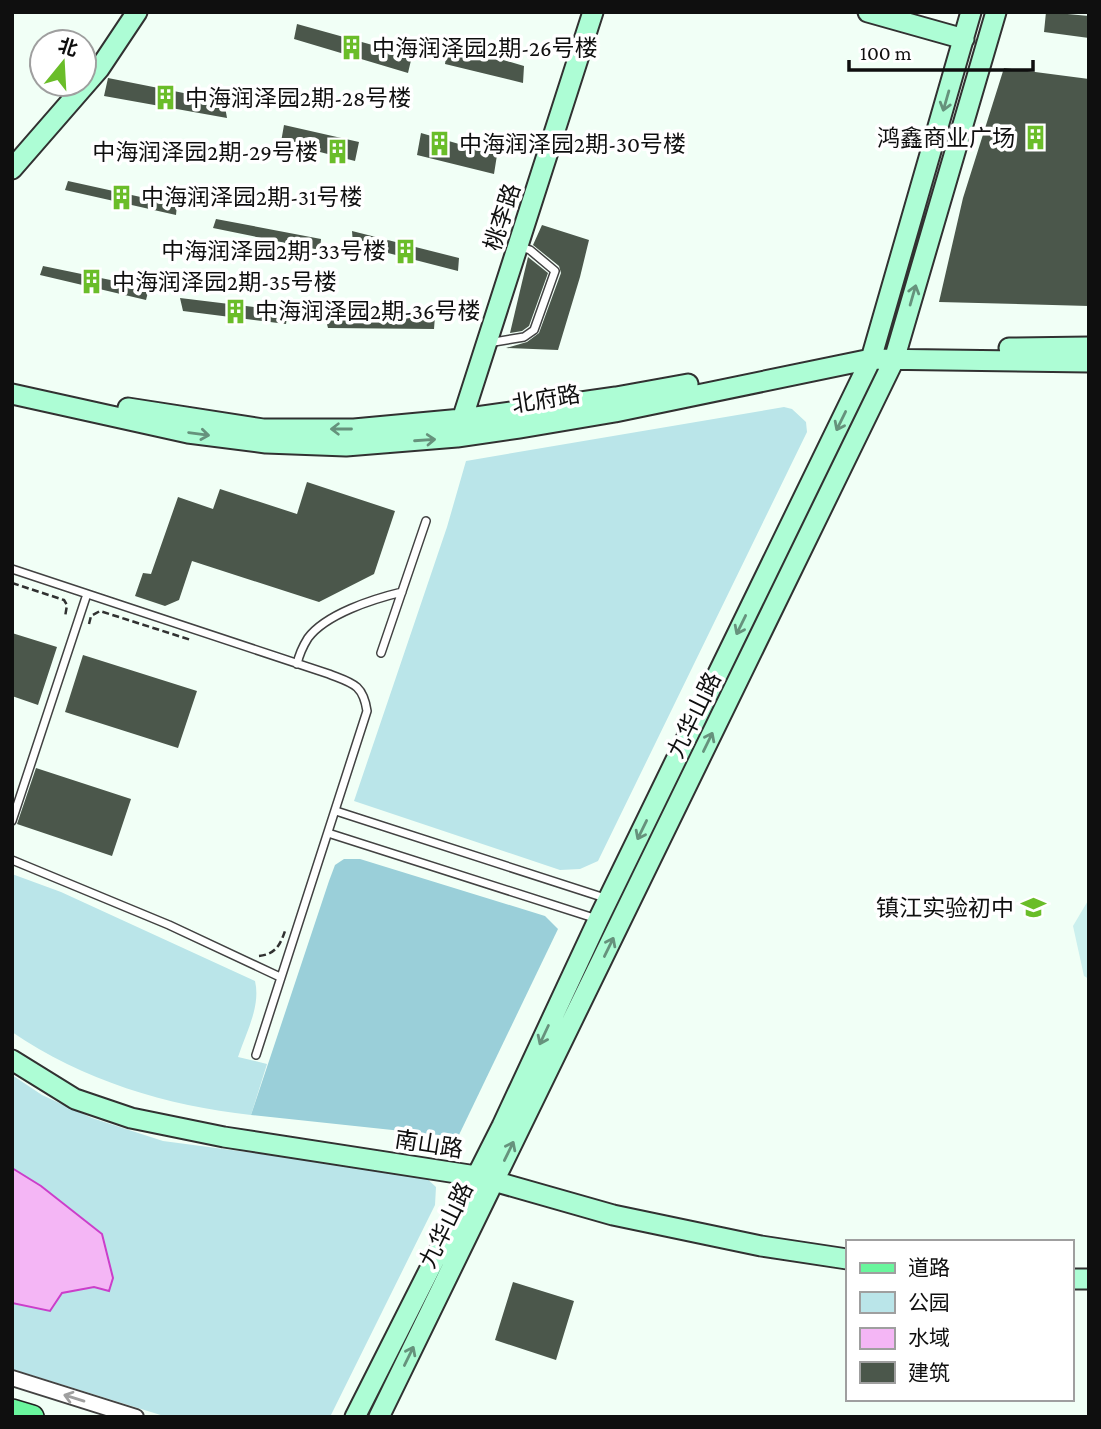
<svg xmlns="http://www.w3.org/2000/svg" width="1101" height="1429" viewBox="0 0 1101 1429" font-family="'Crimson Pro','Noto Sans SC',serif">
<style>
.green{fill:#bae5e9}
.forest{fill:#9acfd9}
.pitch{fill:#ccf0ee}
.water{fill:#f4b6f5;stroke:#cb3eca;stroke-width:2}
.building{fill:#4b574b}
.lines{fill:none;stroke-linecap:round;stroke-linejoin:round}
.lane-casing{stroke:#424242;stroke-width:10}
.street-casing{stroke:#424242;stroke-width:18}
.secondary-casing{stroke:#313131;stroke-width:23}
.primary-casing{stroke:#202020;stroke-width:26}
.path{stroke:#313131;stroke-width:2.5;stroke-dasharray:7 3.5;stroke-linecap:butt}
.lane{stroke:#fff;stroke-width:7}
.street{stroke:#fff;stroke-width:14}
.secondary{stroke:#adfdd5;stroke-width:19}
.primary{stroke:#6af69d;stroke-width:23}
.oneway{stroke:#66927c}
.oneway2{stroke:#9f9f9f}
.labels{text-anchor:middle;stroke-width:7;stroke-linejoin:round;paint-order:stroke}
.poi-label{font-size:23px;fill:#0f0f0f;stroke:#fff;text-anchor:start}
.street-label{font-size:23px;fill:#0f0f0f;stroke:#fff}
</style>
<rect width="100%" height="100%" fill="#f1fff6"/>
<path class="green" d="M784 407 792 409 806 422 807 432 598 861 580 869 560 870 354 801 447 527 466 461Z
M12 874 61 892 255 981C261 1006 246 1033 238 1057L267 1064 251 1115C167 1106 82 1080 12 1032Z
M12 1075 42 1095 92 1118 163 1141 423 1175 436 1187 435 1205 330 1417H167L12 1369Z"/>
<path class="forest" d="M344 859H360L545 916 558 929 458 1137 251 1115 329 881 335 865Z"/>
<path class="pitch" d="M1089 899V979L1084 976 1073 926Z"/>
<path class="water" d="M12 1168 41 1186 102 1234 113 1278 109 1291 94 1287 62 1293 50 1311 12 1303Z"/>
<path class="building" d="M1046 12 1089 16V38L1044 32Z
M297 24 412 56 408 73 294 39Z
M448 44 524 66 523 83 445 64Z
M1004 68 1089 79V306L939 302 963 198Z
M108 78 224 101 227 118 104 96Z
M284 125 359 142 355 161 281 142Z
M421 133 497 155 494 174 417 155Z
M68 181 177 205 176 215 65 190Z
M216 219 321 239 320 250 213 228Z
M542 225 589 240 580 277 558 350 506 348 527 342 539 333 561 273 559 266 533 245Z
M352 231 459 258 458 271 353 244Z
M528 257 548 273 529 326 522 331 510 333Z
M43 266 149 288 146 300 40 275Z
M180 298 288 311 286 324 183 311Z
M435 316 434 329 328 328 325 317Z
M307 482 395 511 374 574 319 602 192 561 179 600 165 606 135 596 143 573 151 574 178 497 213 509 220 489 297 514Z
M12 633 57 647 38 705 12 696Z
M83 655 197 691 178 748 65 712Z
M36 768 131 799 112 856 17 824Z
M513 1282 574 1301 556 1360 495 1340Z"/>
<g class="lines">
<defs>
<path id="lane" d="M488 343 524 337 534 330 555 271 530 250 518 246
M12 569 329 674C352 683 363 684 367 711L256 1055
M381 653 426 521
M297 664C299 655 303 646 308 638 326 614 373 599 402 592
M336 811 608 899
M12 821 87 594
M328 833 597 919
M12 860 169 925 280 977"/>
<path id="street" d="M12 1378 136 1417"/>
<path id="secondary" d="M868 12 964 39
M12 169 99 69 137 12
M1009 348 1089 347
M12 394 188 433 266 443 346 446 457 437 519 428 615 412 871 359 1089 362
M128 408 263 429H354L462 419 616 397 688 384
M459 429 593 12
M12 1060 75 1099 131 1118 224 1137 476 1176 613 1215 761 1246 847 1259
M1071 1279H1089
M355 1417 502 1126 598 920 871 359 971 12
M379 1417 894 360 996 12"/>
<path id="primary" d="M12 1411 32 1417"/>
</defs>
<use href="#lane" class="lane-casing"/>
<use href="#street" class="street-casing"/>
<use href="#secondary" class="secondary-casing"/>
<use href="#primary" class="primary-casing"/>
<path class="path" d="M12 583 64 600 67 605 65 617
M89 624 91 616 100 611 191 640
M259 956C277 954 281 943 286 928"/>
<use href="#lane" class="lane"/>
<use href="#street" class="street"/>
<use href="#secondary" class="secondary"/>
<use href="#primary" class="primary"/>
</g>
<defs><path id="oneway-shaft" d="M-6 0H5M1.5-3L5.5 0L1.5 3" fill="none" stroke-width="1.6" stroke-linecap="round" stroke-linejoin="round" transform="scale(1.75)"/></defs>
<g class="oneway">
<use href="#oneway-shaft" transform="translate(946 101) rotate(106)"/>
<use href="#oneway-shaft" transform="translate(913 295) rotate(-74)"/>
<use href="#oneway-shaft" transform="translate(841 421) rotate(116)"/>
<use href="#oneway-shaft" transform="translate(341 429) rotate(-180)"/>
<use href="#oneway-shaft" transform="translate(199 434) rotate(8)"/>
<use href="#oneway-shaft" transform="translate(425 440) rotate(-4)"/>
<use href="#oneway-shaft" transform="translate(741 625) rotate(116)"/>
<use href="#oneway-shaft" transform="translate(708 742) rotate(-64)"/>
<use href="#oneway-shaft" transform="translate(642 830) rotate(116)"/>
<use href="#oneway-shaft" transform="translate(609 947) rotate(-64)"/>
<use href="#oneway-shaft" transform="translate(544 1035) rotate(115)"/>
<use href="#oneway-shaft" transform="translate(509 1151) rotate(-64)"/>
<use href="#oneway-shaft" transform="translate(409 1356) rotate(-64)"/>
</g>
<use class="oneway2" href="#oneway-shaft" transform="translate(74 1398) rotate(-163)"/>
<defs>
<symbol id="building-bare" viewBox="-9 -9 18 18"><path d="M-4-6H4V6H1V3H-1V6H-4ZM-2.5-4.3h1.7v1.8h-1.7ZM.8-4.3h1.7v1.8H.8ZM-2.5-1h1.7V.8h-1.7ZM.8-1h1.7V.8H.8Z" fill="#6abd29" stroke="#fff" stroke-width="2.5" paint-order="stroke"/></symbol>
<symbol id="school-bare" viewBox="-9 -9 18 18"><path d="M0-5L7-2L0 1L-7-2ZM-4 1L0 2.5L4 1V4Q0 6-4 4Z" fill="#6abd29" stroke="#fff" stroke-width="2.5" paint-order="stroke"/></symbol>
</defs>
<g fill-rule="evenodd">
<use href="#building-bare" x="334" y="30" width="35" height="35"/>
<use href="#building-bare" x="148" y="80" width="35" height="35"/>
<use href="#building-bare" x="1018" y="120" width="35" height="35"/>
<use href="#building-bare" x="422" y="126" width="35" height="35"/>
<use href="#building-bare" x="320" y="134" width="35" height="35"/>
<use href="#building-bare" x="104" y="180" width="35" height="35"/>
<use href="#building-bare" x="388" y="234" width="35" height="35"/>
<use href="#building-bare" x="74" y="264" width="35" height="35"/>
<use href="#building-bare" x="218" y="294" width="35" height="35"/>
<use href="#school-bare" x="1016" y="890" width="35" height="35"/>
</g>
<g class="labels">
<g class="poi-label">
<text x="372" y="56">中海润泽园2期-26号楼</text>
<text x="185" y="106">中海润泽园2期-28号楼</text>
<text x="1015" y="146" text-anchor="end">鸿鑫商业广场</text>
<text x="459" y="152">中海润泽园2期-30号楼</text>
<text x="318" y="160" text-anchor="end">中海润泽园2期-29号楼</text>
<text x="141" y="205">中海润泽园2期-31号楼</text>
<text x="386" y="259" text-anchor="end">中海润泽园2期-33号楼</text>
<text x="112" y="290">中海润泽园2期-35号楼</text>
<text x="255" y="319">中海润泽园2期-36号楼</text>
<text x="1014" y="916" text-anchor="end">镇江实验初中</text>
</g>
<g class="street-label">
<text transform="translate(502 217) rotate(-72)" y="8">桃李路</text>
<text transform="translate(546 399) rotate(-9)" y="8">北府路</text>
<text transform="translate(694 715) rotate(-64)" y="8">九华山路</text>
<text transform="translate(429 1144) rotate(9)" y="8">南山路</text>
<text transform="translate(446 1225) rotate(-64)" y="8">九华山路</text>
</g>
</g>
<rect width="1101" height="1429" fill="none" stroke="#0f0f0f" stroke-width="28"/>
<rect x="846" y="1240" width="228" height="161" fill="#ffffff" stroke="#9f9f9f" stroke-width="2"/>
<rect x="860" y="1263" width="35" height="10" fill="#6af69d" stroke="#9f9f9f" stroke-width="2"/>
<text x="908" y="1275" font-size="21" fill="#0f0f0f">道路</text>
<rect x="860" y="1292" width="35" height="21" fill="#bae5e9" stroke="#9f9f9f" stroke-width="2"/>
<text x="908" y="1310" font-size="21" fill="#0f0f0f">公园</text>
<rect x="860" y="1328" width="35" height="21" fill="#f4b6f5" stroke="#9f9f9f" stroke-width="2"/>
<text x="908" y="1345" font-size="21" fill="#0f0f0f">水域</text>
<rect x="860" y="1362" width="35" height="21" fill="#4b574b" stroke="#9f9f9f" stroke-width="2"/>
<text x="908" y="1380" font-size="21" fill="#0f0f0f">建筑</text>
<g transform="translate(63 63) rotate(18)"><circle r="33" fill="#ffffff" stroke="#9f9f9f" stroke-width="2"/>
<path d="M0-5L12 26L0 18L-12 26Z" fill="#6abd29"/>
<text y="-10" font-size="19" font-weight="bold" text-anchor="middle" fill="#0f0f0f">北</text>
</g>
<path d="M849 60v10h184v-10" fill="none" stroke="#0f0f0f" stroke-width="3.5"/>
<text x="860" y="60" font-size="21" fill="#0f0f0f" stroke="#ffffff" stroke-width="5" paint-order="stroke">100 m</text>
</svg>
